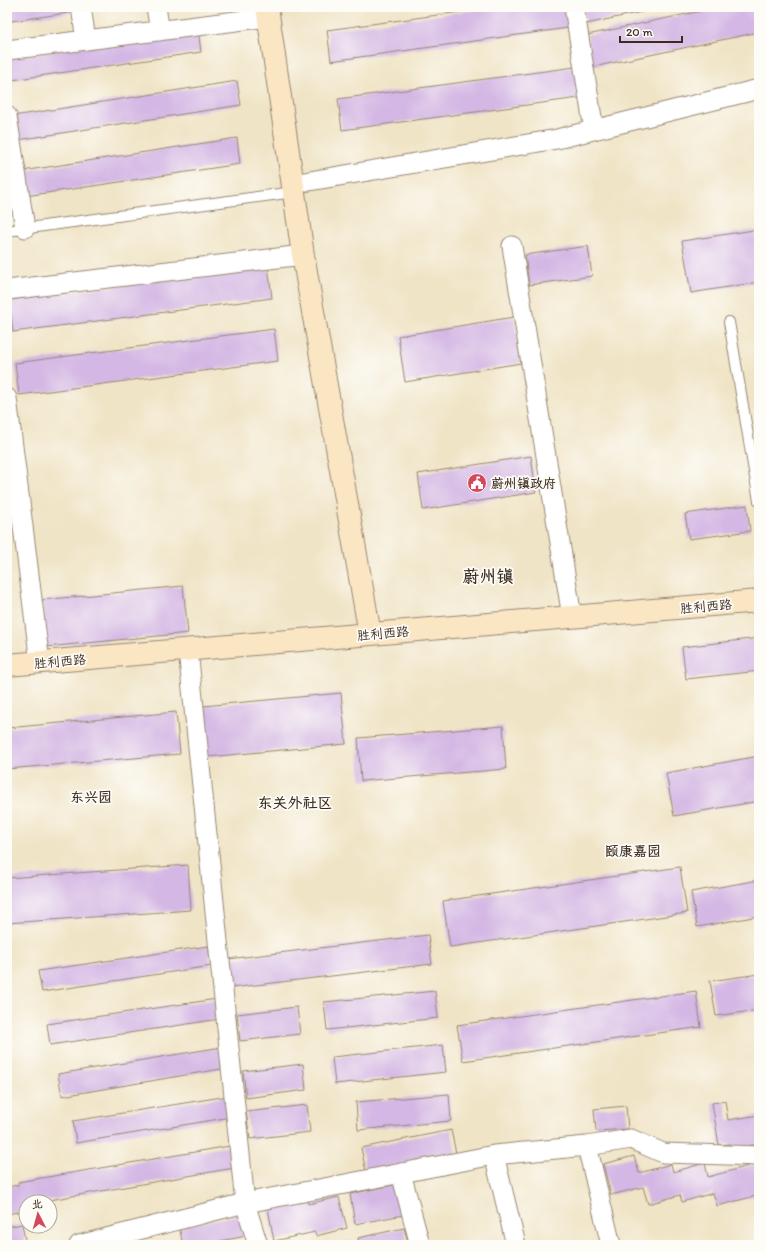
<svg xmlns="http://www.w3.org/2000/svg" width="766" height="1252" viewBox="0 0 766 1252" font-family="Itim,'LXGW WenKai TC',sans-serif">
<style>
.building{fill:#d4b7e4}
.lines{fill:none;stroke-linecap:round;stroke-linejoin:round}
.lane-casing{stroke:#968772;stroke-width:12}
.street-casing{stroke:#968772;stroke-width:21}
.secondary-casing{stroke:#968772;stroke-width:24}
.lane{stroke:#fff;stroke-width:10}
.street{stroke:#fff;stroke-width:19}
.secondary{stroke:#fbe6c4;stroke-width:22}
.labels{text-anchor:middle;stroke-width:3.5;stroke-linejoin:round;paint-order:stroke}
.poi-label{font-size:13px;font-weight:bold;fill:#3b2a1e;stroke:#fdfcf7;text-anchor:start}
.street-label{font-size:13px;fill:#3b2a1e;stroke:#fdfcf7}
.neighbourhood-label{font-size:14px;font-weight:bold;fill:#3b2a1e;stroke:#fdfcf7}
.quarter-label{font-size:15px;font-weight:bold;fill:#3b2a1e;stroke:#fdfcf7}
.district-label{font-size:17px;font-weight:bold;fill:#3b2a1e;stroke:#fdfcf7}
</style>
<rect width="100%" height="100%" fill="#fdfcf7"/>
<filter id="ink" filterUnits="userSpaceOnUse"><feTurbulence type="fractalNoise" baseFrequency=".025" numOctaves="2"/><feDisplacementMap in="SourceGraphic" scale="8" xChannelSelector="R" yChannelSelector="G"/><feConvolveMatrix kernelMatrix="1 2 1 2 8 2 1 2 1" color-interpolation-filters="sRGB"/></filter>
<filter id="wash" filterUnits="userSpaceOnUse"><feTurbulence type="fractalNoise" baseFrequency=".012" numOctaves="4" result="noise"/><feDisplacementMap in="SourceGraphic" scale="16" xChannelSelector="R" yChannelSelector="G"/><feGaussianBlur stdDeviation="0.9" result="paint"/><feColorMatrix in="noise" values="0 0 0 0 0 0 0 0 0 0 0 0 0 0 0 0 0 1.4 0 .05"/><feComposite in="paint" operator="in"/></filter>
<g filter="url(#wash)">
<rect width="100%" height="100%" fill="#f0e4c6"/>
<g id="blocks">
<path class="building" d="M9 7H75V12L11 21Z
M497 7H565L568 28 331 61 327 30Z
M583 7H660V8L586 24Z
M720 7H759V32L593 67 587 35Z
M198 29 201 52 12 80 8 58Z
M575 67 579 98 342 130 338 99Z
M237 81 241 105 17 140 13 116Z
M237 138 240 164 26 196 22 171Z
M7 173 13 199 7 200Z
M754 230 759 261V282L691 293 682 241Z
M588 246 592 276 529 285 525 255Z
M268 266 272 298 13 332 9 300Z
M514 317 521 363 405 382 398 336Z
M274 329 278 361 19 395 15 363Z
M531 456 536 492 423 510 418 474Z
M747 505 750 531 689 539 685 514Z
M183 586 188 633 46 647 42 600Z
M759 638V671L686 679 682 647Z
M341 693 346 744 207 757 203 706Z
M176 712 180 754 7 769V728Z
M503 726 506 769 361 781 358 738Z
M759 756V801L674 816 666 773Z
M188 865 191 910 7 923V878Z
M680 867 687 913 450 947 443 901Z
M759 880V916L697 927 691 892Z
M428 935 432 964 231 988 228 959Z
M208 946 211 966 42 992 38 971Z
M759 974V1010L716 1016 710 981Z
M435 991 438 1018 327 1030 324 1002Z
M696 991 701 1027 463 1061 457 1025Z
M217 999 220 1019 50 1045 47 1024Z
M297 1007 300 1034 240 1041 237 1014Z
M443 1045 446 1072 335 1084 332 1057Z
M222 1047 221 1069 62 1096 58 1074Z
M303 1064 306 1090 246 1098 243 1071Z
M449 1094 451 1121 358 1130 356 1102Z
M228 1096 231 1117 76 1143 73 1121Z
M725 1101 728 1120 759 1115V1144L731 1148 730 1144 719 1145 712 1103Z
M307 1105 310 1132 250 1139 246 1112Z
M626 1106 628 1129 596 1131 594 1109Z
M451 1130 457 1158 367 1176 361 1148Z
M230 1146 234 1168 38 1202H26V1204L22 1205 23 1211 7 1214V1187L18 1185V1182Z
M634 1156 639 1173 671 1164 673 1172 705 1163 708 1177 759 1163V1195L717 1206 713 1193 682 1202 680 1195 648 1204 643 1187 611 1195 603 1164Z
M398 1184 403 1215 355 1224 350 1194Z
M339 1197 347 1228 316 1236 315 1232 274 1241 268 1208 307 1199 308 1204Z
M242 1214 246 1236 200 1245H183L179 1227Z
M22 1224 26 1245H7V1227Z
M404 1228 409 1245H360L358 1238Z
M348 1241 349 1245H335V1244Z"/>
</g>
</g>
<g filter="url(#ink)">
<use href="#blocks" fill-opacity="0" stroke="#968772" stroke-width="1"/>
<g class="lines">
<defs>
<path id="lane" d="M7 231 294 192
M729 322 759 501"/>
<path id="street" d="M81 7 86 40
M156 7 160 31
M574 7 594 130
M7 50 268 17
M7 116 25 228
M292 184 557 139 759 89
M512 246 572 617
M7 290 303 255
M7 398 40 663
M188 650 245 1203 258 1245
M494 1155 516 1245
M401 1173 420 1245
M79 1245 245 1203 340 1185 494 1155 587 1146
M611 1245 587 1146 631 1139 663 1153 759 1156"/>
<path id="secondary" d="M267 7 303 255 370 634
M7 665 759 601"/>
</defs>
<use href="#lane" class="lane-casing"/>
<use href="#street" class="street-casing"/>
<use href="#secondary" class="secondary-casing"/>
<use href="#lane" class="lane"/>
<use href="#street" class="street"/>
<use href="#secondary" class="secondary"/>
</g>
</g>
<defs>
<symbol id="civic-disc" viewBox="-11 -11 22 22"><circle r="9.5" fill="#d1495b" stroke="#fdfcf7"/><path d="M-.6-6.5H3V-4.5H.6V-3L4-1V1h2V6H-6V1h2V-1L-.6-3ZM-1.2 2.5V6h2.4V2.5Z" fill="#fff"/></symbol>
</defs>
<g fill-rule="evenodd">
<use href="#civic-disc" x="466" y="472" width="22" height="22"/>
</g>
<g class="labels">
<g class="poi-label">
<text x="491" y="488">蔚州镇政府</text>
</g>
<g class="street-label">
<text transform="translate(706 606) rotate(-5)" y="5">胜利西路</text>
<text transform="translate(383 633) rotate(-5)" y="5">胜利西路</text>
<text transform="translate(60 661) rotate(-5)" y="5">胜利西路</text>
</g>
<g class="neighbourhood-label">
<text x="91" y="802">东兴园</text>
<text x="633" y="856">颐康嘉园</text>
</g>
<g class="quarter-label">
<text x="295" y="808">东关外社区</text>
</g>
<g class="district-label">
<text x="488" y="582">蔚州镇</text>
</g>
</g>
<rect width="766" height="1252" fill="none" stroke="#fdfcf7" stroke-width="24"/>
<g transform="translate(38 1214) rotate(354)"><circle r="19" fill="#fdfcf7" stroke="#afa8a0"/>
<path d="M0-3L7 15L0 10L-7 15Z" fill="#d1495b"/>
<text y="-6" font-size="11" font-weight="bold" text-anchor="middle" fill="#3b2a1e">北</text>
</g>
<path d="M620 36v6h62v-6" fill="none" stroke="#3b2a1e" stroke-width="2"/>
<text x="626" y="36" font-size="12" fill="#3b2a1e" stroke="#fdfcf7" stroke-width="3" paint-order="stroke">20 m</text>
</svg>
